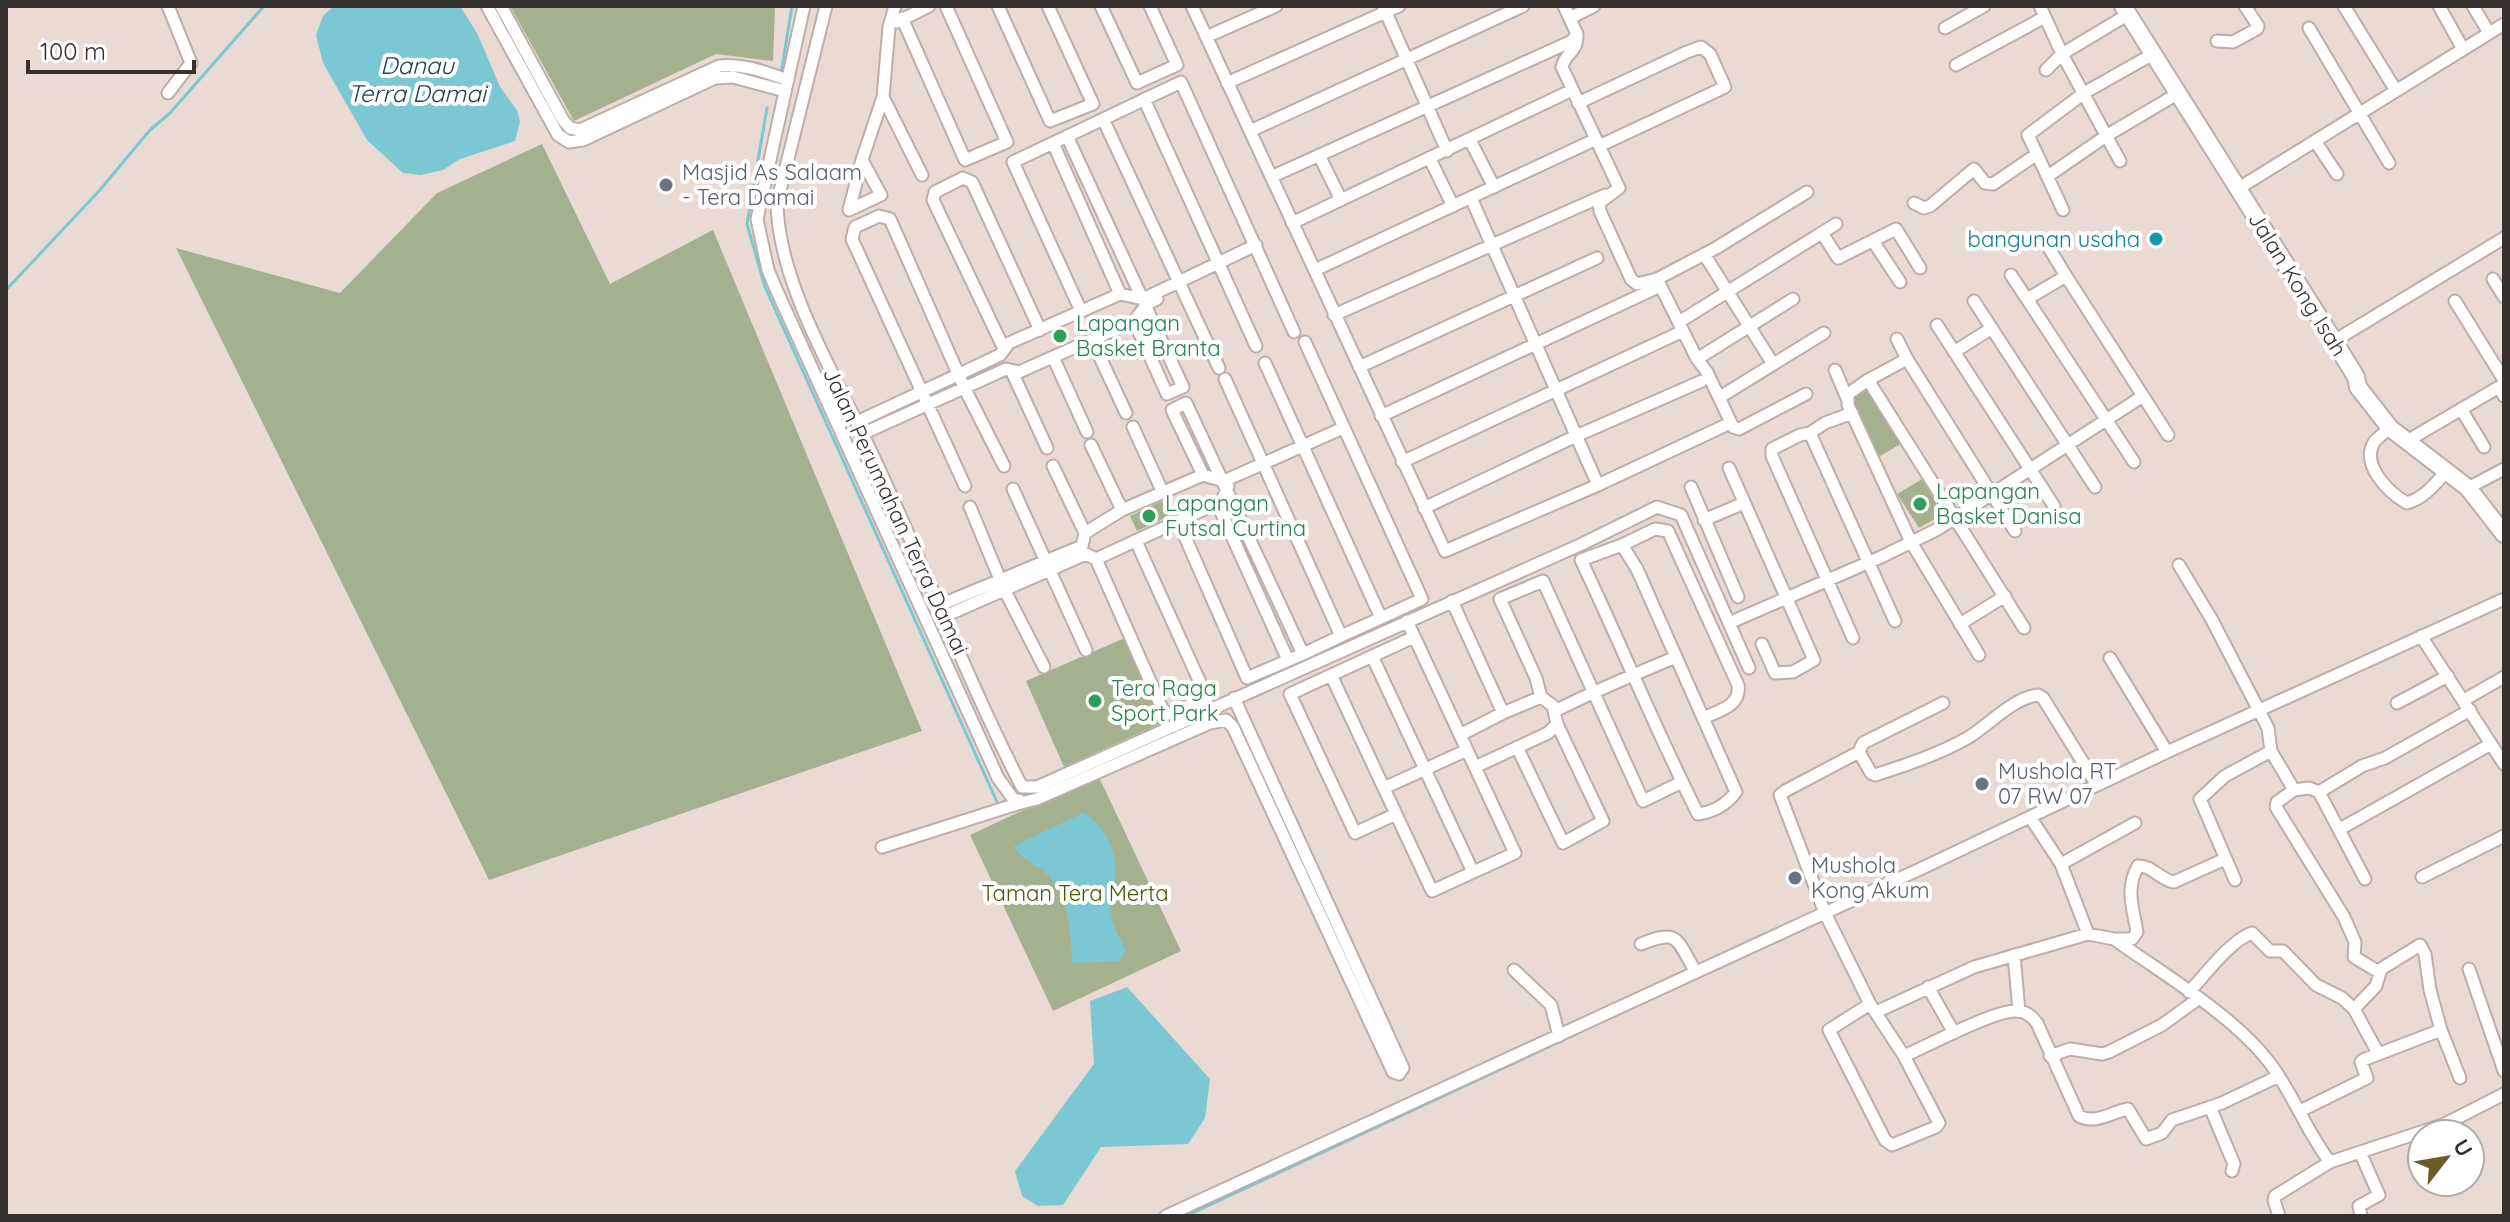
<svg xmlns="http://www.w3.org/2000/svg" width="2510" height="1222" viewBox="0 0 2510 1222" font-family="Quicksand,sans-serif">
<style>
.green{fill:#a4b18e}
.water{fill:#7bc7d4}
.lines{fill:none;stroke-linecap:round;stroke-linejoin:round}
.stream{stroke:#7bc7d4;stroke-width:3}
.street-casing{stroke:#bdaea9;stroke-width:15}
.secondary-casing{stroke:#bdaea9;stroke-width:20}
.street{stroke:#fff;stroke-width:11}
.secondary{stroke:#fff;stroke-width:16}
.worship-dot{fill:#6b7280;stroke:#fff;stroke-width:3}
.culture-dot{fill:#0f9aa8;stroke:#fff;stroke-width:3}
.leisure-dot{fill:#2e9e5b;stroke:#fff;stroke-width:3}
.labels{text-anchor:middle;stroke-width:8;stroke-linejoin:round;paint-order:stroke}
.worship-label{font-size:22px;fill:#5b616d;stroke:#fff;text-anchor:start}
.culture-label{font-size:22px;fill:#0d838f;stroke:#fff;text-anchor:end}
.street-label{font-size:22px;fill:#36302e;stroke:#fff}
.leisure-label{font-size:22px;fill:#27864d;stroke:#fff;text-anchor:start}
.park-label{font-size:22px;fill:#475b01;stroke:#fff}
.water-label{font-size:24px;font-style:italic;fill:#1e4248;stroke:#fff}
</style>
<rect width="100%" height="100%" fill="#eadad4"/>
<path class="green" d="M510 6H775L773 61 716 54 574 121Z
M542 144 610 284 713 230 922 731 489 880 176 248 340 293 437 193Z
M1866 388 1902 443 1877 458 1850 397Z
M1922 479 1943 514 1919 528 1897 494Z
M1162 501 1169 516 1137 531 1130 516Z
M1127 637 1164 722 1064 767 1026 681Z
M1098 775 1181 951 1053 1011 970 835Z"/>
<path class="water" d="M334 6H460L478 35 500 87 517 110 520 122 515 141 460 159 443 170 421 175 403 173 367 140 323 63 316 35 323 16Z
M1083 813C1106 825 1118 852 1115 878 1114 886 1110 894 1110 903 1110 921 1118 935 1126 951L1119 961 1073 963C1069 931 1071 892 1042 870 1031 862 1022 860 1014 846Z
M1127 987 1210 1079 1205 1118 1188 1144 1101 1147 1063 1205 1038 1206 1022 1196 1015 1171 1094 1064 1090 1001Z"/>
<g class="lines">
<path class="stream" d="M781 74 792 6
M767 108 747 224 765 287 997 802
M6 290 99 191 150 130 170 113 264 6
M1186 1216 1576 1034"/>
<defs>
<path id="street" d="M168 6 191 63 168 93
M487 6 558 135 569 142 583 140 715 78 733 77 785 91
M501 6 563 120 570 128 580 130 719 66C743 63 765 72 788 80
M804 6 757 219 768 270 776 289 998 778 1017 804 1037 799 1210 723 1226 720
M826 6 777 203C778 285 840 384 874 458 925 567 967 680 1022 787H1037L1582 544 1657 507 1681 515 1749 668
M998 6 1050 121 1093 104 1048 6
M1101 6 1137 83 1177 65 1150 6
M1192 6 1445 551 1598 485 1724 426
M2040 6 2062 54 2120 161
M2344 6 2395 89
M2439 6 2463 49
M2473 6 2489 33
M1384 8 1447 151
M902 18 965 160 1007 142 946 6
M1570 18 1594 6
M897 22 929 6
M1945 28 1984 6
M2309 28 2389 163
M1577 34C1578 53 1565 52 1562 67L1619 188 1599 203 1600 211 1631 279 1637 284 1657 279 1697 359 1707 372 1733 427 1739 429 1806 394
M1206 37 1276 6
M2217 41 2233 42 2257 29 2258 26 2245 6
M1956 65 2045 17
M2046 70 2062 54 2127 15
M1227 83 1399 6
M883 97 922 175
M1144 99 1256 346
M1578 103 1687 52 1701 47 1710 54 1725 87 1599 146
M1103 119 1219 368
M1250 131 1523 6
M1067 136 1183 387 1167 394 1134 321
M1470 140 1494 187
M2315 141 2337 174
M1053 143 1181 82 1294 332
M1319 155 1341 200
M1430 159 1453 206
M862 160 881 195 849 210 862 160 883 97 889 27 895 6
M2048 176 2106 136 2177 94
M1271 177 1572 41 1577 34 1564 6
M2239 188 2504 24
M1471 198 1598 485
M1914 203 1924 208 1930 206 1974 169 1985 183 1993 184 2037 154
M2063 210 2028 135 2084 93 2153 54
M1292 223 1566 93
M1822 233 1838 258 1896 229 1920 268
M1873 241 1900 282
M2046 243 2066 276
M1704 254 1773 364
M1315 270 1590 142
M2011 275 2027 299
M1657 279 1716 248 1807 192
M2493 279 2504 297
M1974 301 2095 487
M2455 301 2504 380
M1081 311 1013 162 1053 143 1120 294
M1334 315 1605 195
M1679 322 1836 224
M1937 325 2054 506
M1897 339 1907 359
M1092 340 1126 413
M2334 341 2504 238
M1305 342 1422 599 1381 618
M1004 349 933 200 935 192 963 178 972 182 1040 330
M1954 352 1992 328
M1053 357 1087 432
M1697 359 1793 299
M1265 363 1381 618 1341 636
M1359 367 1597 258
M1835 370 1847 398
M1012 372 1047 448
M1225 379 1341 636 1303 654
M1868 380 1848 394V405L1911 542 1979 655
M2143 396 2168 435
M1720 397 1824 333
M2461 409 2484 447
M1852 413 1825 423 1810 433 1895 621
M1381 416 1654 289
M857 422 1000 355 1009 343 1120 294 1143 299 1256 245
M1133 427 1163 493
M2390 428C2385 432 2379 437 2375 441 2359 464 2389 493 2407 503 2424 498 2434 485 2445 473
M1810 433 1800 435 1772 449V456L1853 638
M862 434 1006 369 1019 372 1134 321 1147 304 1157 299
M2407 441 2499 387 2504 396
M1091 445 1122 510
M1402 462 1683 331
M1053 466 1085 533
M1729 468 1814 660 1793 672 1775 673 1762 644
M965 486 852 239 855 227 879 216 890 219 964 387 1004 466
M1691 487 1738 597
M2468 488 2504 469
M1013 489 1086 650
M1217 503 1288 660
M970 507 1004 589 1044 667
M1424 508 1576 436 1702 381
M1704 520 1744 503
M1178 521 1247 678 1303 654 1186 403 1172 410 1203 475
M2015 531 1907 359 1868 380 2024 628
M1622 545 1655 529 1668 531 1738 685C1741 706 1720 710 1703 718
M1096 559 1165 715 1207 698 1136 541
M2179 565 2212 620 2268 728 2271 751 2294 790 2277 802 2276 807 2344 917 2355 942 2354 957 2379 972
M1452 601 1503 713 1460 735
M940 605 1082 546 1085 533 1122 510 1203 475 1224 481 1343 428
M945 616 1086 554 1096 559 1222 501 1228 486
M1729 623 1881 557 1938 529 2143 396 2066 276 2027 299 2134 462
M1960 624 2005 596
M2421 636 2504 764
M1372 656 1473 872
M2110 658 2167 752
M1331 675 1432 891 1515 853 1407 621
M1541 697 1536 678 1500 599 1543 581 1643 801 1682 782
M2464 700 2504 677
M2397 703 2448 676
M1555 711C1594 691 1635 674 1676 657L1736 792C1726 805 1714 812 1698 814 1656 731 1621 644 1581 560L1622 545 1637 569 1676 657
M1226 720 1233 727 1393 1072 1399 1074 1403 1068 1234 698
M1517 747 1563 843 1603 821 1557 724
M1859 752 1871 773 1875 775C1906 765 1940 754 1969 737 1990 724 2013 698 2038 695L2043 698 2097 785
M1475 767 1548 733 1557 724 1553 706 1541 697 1503 713
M1384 788 1467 750
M2294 790 2309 788 2319 792 2365 879
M2319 792 2362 766 2385 758 2470 710
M1396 814 1355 833 1290 694 1414 637
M2030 817 2061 864 2088 934
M2340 829 2491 744
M882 847 1017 804 1019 800
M2061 864 2135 823
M2422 877 2504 836
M2235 880 2200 799 2225 776 2271 751
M2114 939H2132L2137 932C2133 908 2125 889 2138 866 2152 865 2160 880 2174 882L2225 859
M1641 944C1680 928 1676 940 1696 972
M2014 955 2019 1011
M2469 969 2504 1071
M1514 970 1551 1005 1559 1036
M1928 987 1954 1033
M2189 992C2205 975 2231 940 2252 933L2270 951H2283L2316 985 2342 998 2354 1009 2378 1053
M1870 1004 1829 1030 1885 1140 1892 1145 1936 1127 1939 1123 1904 1056 1870 1004 1825 913 1780 795 1785 791 1859 752 1863 743 1943 703
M2354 1009 2376 986 2381 969 2420 945 2425 954 2430 990 2441 1030
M1876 1012 1974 967 2088 934 2114 939C2163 974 2233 1015 2269 1062 2293 1093 2306 1131 2330 1162L2445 1124 2504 1094
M1904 1056C1927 1046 1995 1010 2016 1011 2025 1011 2032 1016 2037 1023L2079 1116C2096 1125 2111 1112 2128 1109L2146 1139 2162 1133 2172 1120 2222 1103 2279 1076
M2050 1056 2070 1049 2102 1054 2109 1052 2162 1025 2198 999
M2210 1107 2234 1164 2232 1171
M2300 1111 2367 1078 2361 1062 2363 1060 2441 1030 2460 1078
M2360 1152 2379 1195 2359 1206 2361 1216
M1166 1216 1918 870 2167 752 2504 599
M2279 1216 2274 1200 2275 1196 2330 1162"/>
<path id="secondary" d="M2123 6 2334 341 2356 377 2358 387 2390 428 2468 488 2504 534"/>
</defs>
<use href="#street" class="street-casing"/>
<use href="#secondary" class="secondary-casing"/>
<use href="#street" class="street"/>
<use href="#secondary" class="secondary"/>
</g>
<g class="worship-dot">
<circle cx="666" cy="185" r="8"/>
<circle cx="1982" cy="784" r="8"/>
<circle cx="1795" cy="878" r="8"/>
</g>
<circle class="culture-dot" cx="2156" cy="239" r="8"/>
<g class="leisure-dot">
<circle cx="1060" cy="336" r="8"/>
<circle cx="1920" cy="504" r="8"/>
<circle cx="1149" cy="516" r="8"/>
<circle cx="1095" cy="701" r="8"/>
</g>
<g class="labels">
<g class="worship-label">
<text x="682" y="180">Masjid As Salaam<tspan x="682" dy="25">- Tera Damai</tspan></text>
<text x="1998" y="779">Mushola RT<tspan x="1998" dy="25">07 RW 07</tspan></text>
<text x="1811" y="873">Mushola<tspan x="1811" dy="25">Kong Akum</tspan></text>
</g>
<g class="culture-label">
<text x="2140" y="247">bangunan usaha</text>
</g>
<g class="street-label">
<text transform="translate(2298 284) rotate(58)" y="8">Jalan Kong Isah</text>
<text transform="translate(896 511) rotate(65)" y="8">Jalan Perumahan Terra Damai</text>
</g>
<g class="leisure-label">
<text x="1076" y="331">Lapangan<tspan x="1076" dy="25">Basket Branta</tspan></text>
<text x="1936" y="499">Lapangan<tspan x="1936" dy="25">Basket Danisa</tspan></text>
<text x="1165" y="511">Lapangan<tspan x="1165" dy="25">Futsal Curtina</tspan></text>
<text x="1111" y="696">Tera Raga<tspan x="1111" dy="25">Sport Park</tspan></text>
</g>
<g class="park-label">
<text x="1075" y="901">Taman Tera Merta</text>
</g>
<g class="water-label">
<text x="417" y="74">Danau<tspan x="417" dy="28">Terra Damai</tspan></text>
</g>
</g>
<rect width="2510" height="1222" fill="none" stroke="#36302e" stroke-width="16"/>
<g transform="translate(2446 1158) rotate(59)"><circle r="38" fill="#ffffff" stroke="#afacab" stroke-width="2"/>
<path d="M0-6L14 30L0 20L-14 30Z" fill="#695d2a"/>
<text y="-12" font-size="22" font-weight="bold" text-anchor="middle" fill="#36302e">U</text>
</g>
<path d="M28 60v12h166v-12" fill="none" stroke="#36302e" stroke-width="4"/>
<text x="40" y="60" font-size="24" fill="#36302e" stroke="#ffffff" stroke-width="6" paint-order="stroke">100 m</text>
</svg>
